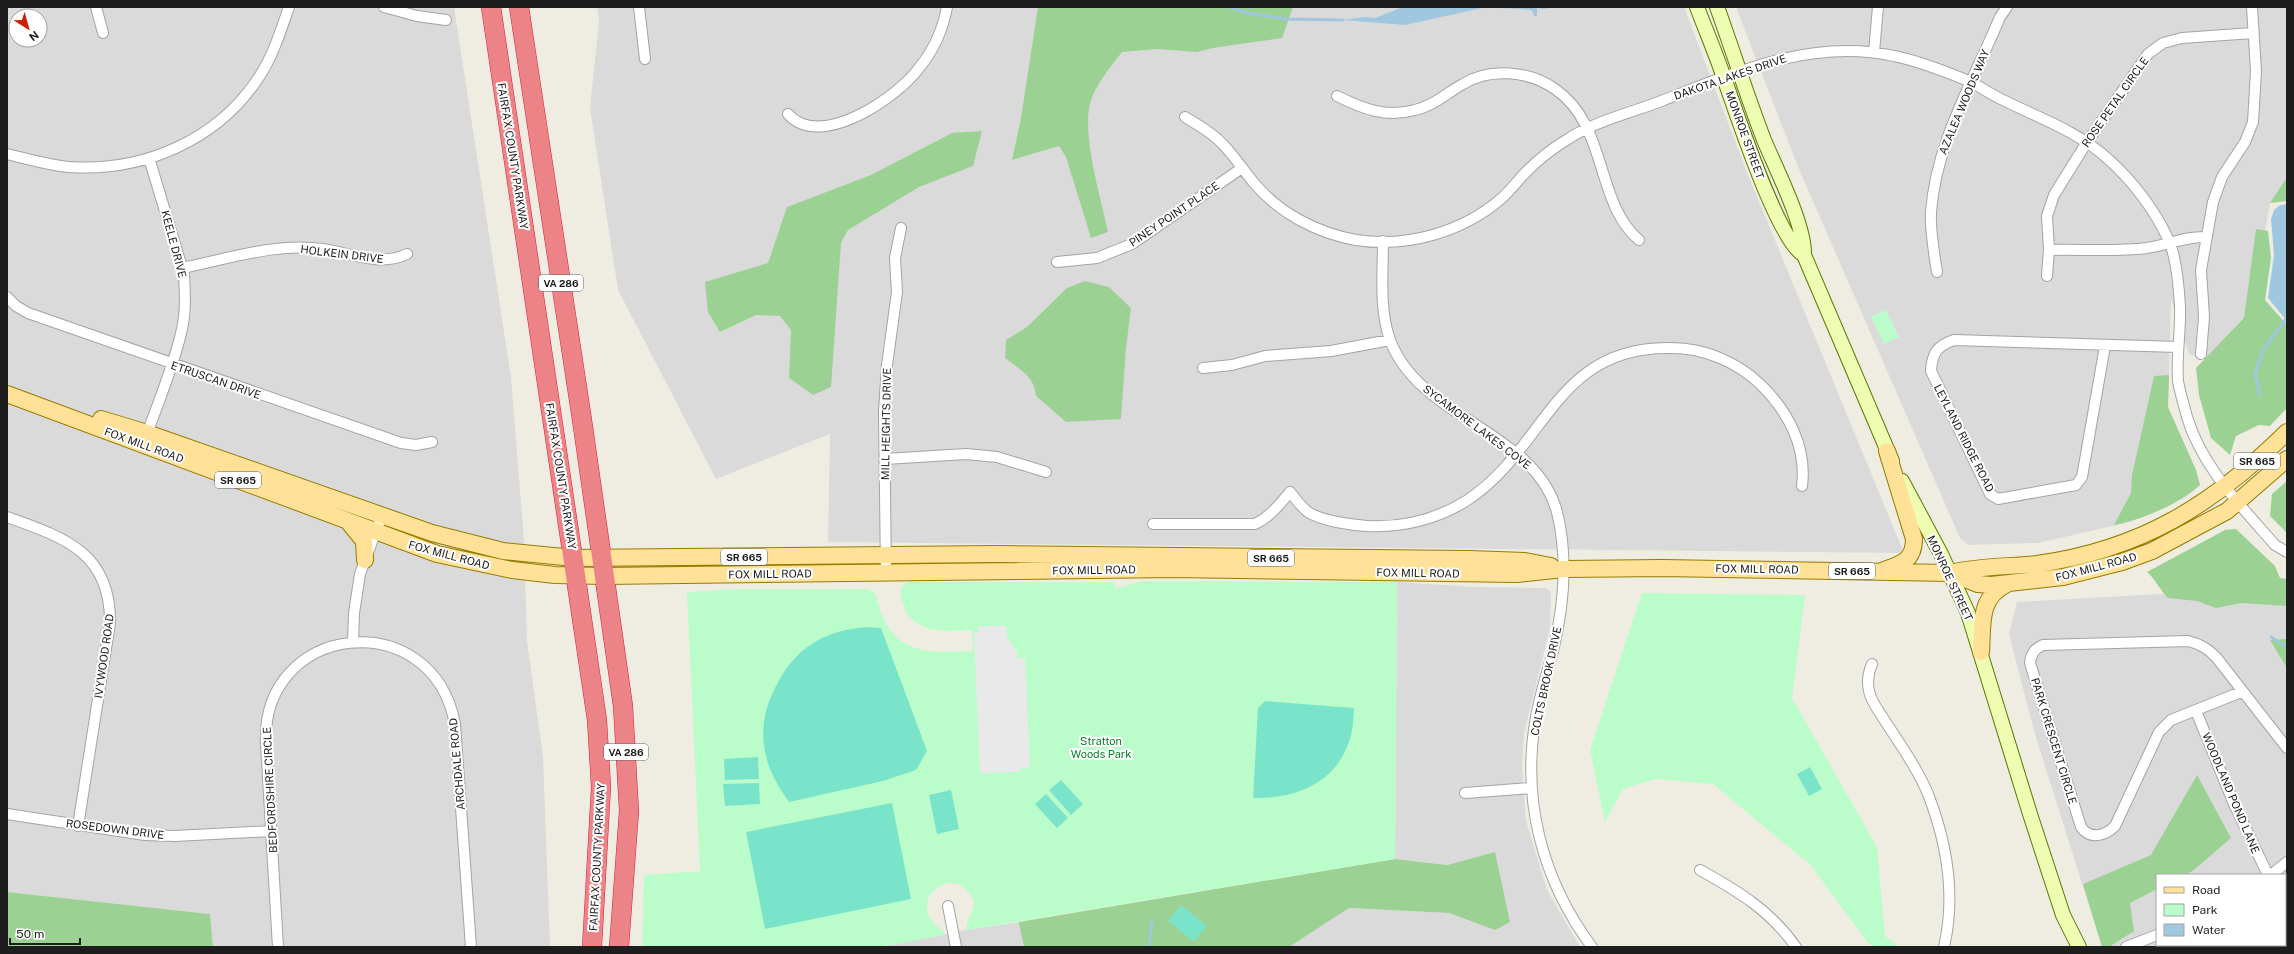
<svg xmlns="http://www.w3.org/2000/svg" width="2294" height="954" viewBox="0 0 2294 954" font-family="'Public Sans',sans-serif">
<style>
.residential{fill:#dbdada;fill-rule:evenodd}
.forest{fill:#9cd194}
.park{fill:#bbfdca}
.pitch{fill:#7ae4cb}
.parking{fill:#e9e9e9}
.water{fill:#9fc7e0}
.lines{fill:none;stroke-linecap:round;stroke-linejoin:round}
.stream{stroke:#9fc7e0;stroke-width:3}
.street-casing{stroke:#a4a4a4;stroke-width:12}
.secondary-casing{stroke:#587800;stroke-width:16}
.primary-casing{stroke:#967b00;stroke-width:18}
.highway-casing{stroke:#e3183e;stroke-width:20}
.street{stroke:#fff;stroke-width:10}
.secondary{stroke:#eefdb1;stroke-width:14}
.primary{stroke:#ffe297;stroke-width:16}
.highway{stroke:#ec8487;stroke-width:19}
.labels{text-anchor:middle;stroke-width:4;stroke-linejoin:round;paint-order:stroke}
.shield{fill:#fff;stroke:#616161;stroke-width:1}
.shield-label{font-size:10px;font-weight:bold;fill:#1d1d1d}
.street-label{font-size:11px;fill:#1d1d1d;stroke:#fff}
.park-label{font-size:11px;fill:#048122;stroke:#fff}
</style>
<rect width="100%" height="100%" fill="#efede2"/>
<path class="residential" d="M7 7H454L511 377 524 540 527 641 543 757 550 947H213L210 914 7 892ZM16 16H40V40H16Z
M597 7H1684L1746 170 1904 553 828 542 830 434 716 479 618 290 590 108 599 21Z
M1736 7H2287V177L2270 203 2255 293 2245 327 2215 363 2189 354 2171 299 2168 407 2196 470 2200 485 2186 497 2130 522 2038 543 1968 545 1960 538 1798 167Z
M1397 582 1475 587 1546 588 1551 592 1550 628 1524 733 1522 767 1526 821 1547 890 1580 947H1289L1348 908 1449 913 1494 929 1495 852 1447 865 1395 859Z
M2231 590 2287 593V947H2102L2034 731 2009 634 2017 602ZM2157 875H2285V945H2157Z
M1019 922 1024 947H880L966 930Z"/>
<path class="forest" d="M1038 7H1293L1282 38 1213 48 1197 52 1157 49 1122 52C1111 66 1094 87 1090 104 1082 137 1101 198 1108 232L1091 238 1066 157 1059 146 1012 160 1021 118Z
M982 131 973 166 919 187 848 230 841 243 831 387 813 395 789 378 791 330 780 316 756 315 720 332 708 312 705 282 768 263 787 207 871 175 952 133Z
M2287 177V201L2270 203Z
M2256 229 2268 231 2271 258 2265 300 2287 325V408L2270 426 2259 425 2236 436 2230 455 2211 438 2199 395 2196 368 2244 318Z
M1085 281 1109 287 1131 308 1126 348 1121 419 1066 422 1036 396C1035 377 1020 369 1005 358L1006 340 1027 327 1067 288Z
M2169 375 2168 407 2196 470 2200 485C2177 505 2144 519 2114 525L2131 493 2132 475 2154 376Z
M2287 481V533L2270 516 2272 494Z
M2236 529 2275 566 2280 578 2287 579V606L2241 603 2216 608 2197 601 2168 598C2160 590 2156 580 2147 572L2225 530Z
M2287 639V668L2270 640Z
M2197 775 2231 838 2194 870 2185 875H2157V889L2130 903 2134 931 2109 947H2102L2083 884 2151 855Z
M1495 852 1510 922 1495 930 1449 913 1349 908 1289 947H1024L1019 924V922L1395 859 1447 865Z
M7 892 210 914 213 947H7Z"/>
<path class="park" d="M1886 310 1899 337 1884 344 1871 317Z
M1142 581 1397 582 1395 859 966 930C967 910 986 906 961 885 952 882 944 882 937 888 925 896 924 913 934 923 938 928 943 929 945 935L880 947H642L644 875 700 871 687 592 738 589H868L875 593C890 653 919 654 973 651L972 630C945 631 915 635 903 605 900 597 899 590 904 584L909 582H1115V589Z
M1642 593 1805 595 1792 698 1877 847 1885 936 1900 947H1874L1868 943 1804 856 1808 863 1713 784 1656 779 1623 789 1605 822 1590 750Z"/>
<path class="pitch" d="M865 627 881 628 927 751 916 770 883 781 789 802C779 788 770 773 766 756 760 733 764 709 775 688 794 649 822 631 865 627Z
M1265 701 1354 708C1354 770 1312 799 1253 798L1258 708Z
M758 757 759 779 725 780 724 759Z
M1810 767 1822 789 1809 796 1797 774Z
M1061 780 1083 804 1071 815 1049 790Z
M759 783 760 804 725 806 723 784Z
M951 790 959 829 937 834 929 795Z
M1046 794 1068 818 1057 828 1035 804Z
M892 803 911 899 765 929 746 832Z
M1181 905 1207 926 1194 942 1168 921Z"/>
<path class="parking" d="M978 626H1006L1007 638 1017 652 1018 659 1025 658 1030 767 1021 768V772L980 773 974 633 979 632Z"/>
<path class="water" d="M1403 7H1554L1544 9 1537 8V16H1534L1532 10 1487 7 1405 25 1343 20 1364 17 1375 18Z
M2287 204V321L2268 298 2274 255 2271 219 2274 210 2280 205Z"/>
<g class="lines">
<path class="stream" d="M1230 7 1247 13 1286 19 1343 20
M2260 394 2255 374 2263 350 2286 319
M2271 637 2287 647
M1149 947 1152 920"/>
<defs>
<path id="street" d="M96 7 103 33
M384 7 417 16 446 20
M639 7 645 59
M1874 52 1878 7
M1337 96C1363 109 1386 118 1415 110 1433 106 1447 93 1463 84 1490 67 1529 71 1555 89 1608 125 1595 203 1639 240
M788 114C820 151 898 97 919 68 933 51 943 29 947 7
M1185 117C1193 122 1202 127 1210 133 1228 146 1240 166 1254 183 1279 213 1317 233 1356 240 1407 248 1463 232 1502 198 1511 190 1518 180 1527 171 1539 159 1553 148 1568 139 1595 121 1634 112 1664 100 1738 71 1814 38 1894 56 1919 61 1947 72 1971 82 1982 88 1992 95 2003 100 2039 118 2077 131 2107 158 2132 180 2155 210 2169 241 2176 257 2179 289 2180 307 2181 331 2176 356 2178 381 2180 393 2184 405 2187 417 2202 467 2241 506 2275 545L2287 552
M7 154C27 159 48 165 69 167 144 172 218 140 259 77 273 56 281 30 289 7
M2207 237C2185 236 2168 245 2147 248 2116 252 2080 249 2049 250L2047 216 2054 195 2087 142 2148 54 2163 43 2182 38 2253 33
M1383 241C1383 274 1379 309 1390 340 1420 420 1535 430 1557 512 1568 557 1564 606 1553 651 1547 673 1540 694 1536 717 1521 799 1542 880 1592 947
M1057 262 1097 258 1132 244 1242 168
M182 268C228 259 277 242 323 249 350 253 381 267 407 254
M1937 272C1934 252 1930 232 1931 212 1936 142 1974 80 2000 17L2007 7
M2047 276 2049 250
M7 297 16 306 28 313 401 443 416 445 432 442
M2105 346 2082 477 2076 485 1998 499 1990 494 1931 371C1932 353 1937 346 1954 340L2178 347
M2201 354 2204 317 2201 270 2213 202 2222 177 2245 142 2253 122 2256 71 2252 7
M1203 368 1232 365 1265 356 1331 351 1390 340
M146 437C158 402 174 366 182 329 186 311 185 293 184 274L149 158
M885 459 966 454 997 457 1046 472
M7 517C63 537 111 552 110 623L78 826
M1153 524H1255C1270 517 1279 505 1290 492 1295 498 1301 507 1308 512 1322 521 1351 525 1367 526 1402 528 1437 519 1466 501 1547 449 1554 345 1672 348 1704 348 1737 362 1760 384 1788 411 1807 447 1802 486
M886 573 884 412 887 365 897 292 895 258 901 228
M353 641 354 613 360 574 382 515
M1872 664C1868 673 1867 682 1869 691 1871 702 1879 711 1885 721 1900 744 1917 768 1928 794 1947 843 1956 895 1944 947
M2241 692 2171 720 2159 732 2115 826C2105 836 2090 840 2081 827L2030 663C2031 654 2034 649 2043 645L2188 641C2200 644 2207 648 2216 657L2287 748
M2196 711 2234 804 2268 875
M1465 793 1531 788
M7 814 145 835 175 836 271 831
M1700 870C1738 891 1771 911 1796 947
M2271 875 2287 862
M2285 899 2287 902
M948 906 956 947
M2247 945 2248 947
M278 947 266 744C260 623 432 602 455 724L471 947
M2126 947 2157 935"/>
<path id="secondary" d="M1697 7C1706 31 1716 54 1724 78 1736 111 1778 242 1804 255
M1717 7C1733 51 1747 96 1764 140 1776 169 1805 225 1804 255L1892 461
M1902 481 1941 554 1968 613 2030 814 2063 915 2079 947"/>
<path id="primary" d="M7 394 437 554 512 570 555 575 604 576 1173 569 1517 574 1564 569 1662 568 1950 573C1979 566 2008 567 2037 564 2141 550 2214 504 2287 432
M101 419 147 433 432 533 503 551 574 558 996 554 1469 559 1525 561 1551 566
M350 524 364 541 365 560
M1884 570C1902 564 1914 560 1914 539L1887 451
M1950 573 1978 584 1991 585 2063 577 2122 562 2152 551 2227 511 2287 459
M1981 652C1983 624 1978 598 2007 584"/>
<path id="highway" d="M491 7 597 720 601 787 592 947
M519 7 582 420 623 706 629 811 619 947"/>
</defs>
<use href="#street" class="street-casing"/>
<use href="#secondary" class="secondary-casing"/>
<use href="#primary" class="primary-casing"/>
<use href="#highway" class="highway-casing"/>
<use href="#street" class="street"/>
<use href="#secondary" class="secondary"/>
<use href="#primary" class="primary"/>
<use href="#highway" class="highway"/>
</g>
<g class="labels">
<g class="shield">
<rect x="539" y="275" width="44" height="16" rx="3"/>
<rect x="2234" y="453" width="46" height="16" rx="3"/>
<rect x="215" y="472" width="46" height="16" rx="3"/>
<rect x="721" y="549" width="46" height="16" rx="3"/>
<rect x="1248" y="550" width="46" height="16" rx="3"/>
<rect x="1829" y="563" width="46" height="16" rx="3"/>
<rect x="604" y="744" width="44" height="16" rx="3"/>
</g>
<g class="shield-label">
<text x="561" y="287">VA 286</text>
<text x="2257" y="465">SR 665</text>
<text x="238" y="484">SR 665</text>
<text x="744" y="561">SR 665</text>
<text x="1271" y="562">SR 665</text>
<text x="1852" y="575">SR 665</text>
<text x="626" y="756">VA 286</text>
</g>
<g class="street-label">
<text transform="translate(1730 77) rotate(-19)" y="4">DAKOTA LAKES DRIVE</text>
<text transform="translate(1964 102) rotate(-67)" y="4">AZALEA WOODS WAY</text>
<text transform="translate(2115 102) rotate(-55)" y="4">ROSE PETAL CIRCLE</text>
<text transform="translate(1745 135) rotate(70)" y="4">MONROE STREET</text>
<text transform="translate(513 156) rotate(81)" y="4">FAIRFAX COUNTY PARKWAY</text>
<text transform="translate(1174 214) rotate(-34)" y="4">PINEY POINT PLACE</text>
<text transform="translate(174 244) rotate(75)" y="4">KEELE DRIVE</text>
<text transform="translate(342 254) rotate(7)" y="4">HOLKEIN DRIVE</text>
<text transform="translate(216 380) rotate(19)" y="4">ETRUSCAN DRIVE</text>
<text transform="translate(886 424) rotate(-89)" y="4">MILL HEIGHTS DRIVE</text>
<text transform="translate(1477 427) rotate(37)" y="4">SYCAMORE LAKES COVE</text>
<text transform="translate(1964 438) rotate(63)" y="4">LEYLAND RIDGE ROAD</text>
<text transform="translate(144 445) rotate(20)" y="4">FOX MILL ROAD</text>
<text transform="translate(561 476) rotate(81)" y="4">FAIRFAX COUNTY PARKWAY</text>
<text transform="translate(449 555) rotate(15)" y="4">FOX MILL ROAD</text>
<text transform="translate(2096 567) rotate(-15)" y="4">FOX MILL ROAD</text>
<text transform="translate(1757 569) rotate(1)" y="4">FOX MILL ROAD</text>
<text transform="translate(1094 570) rotate(-1)" y="4">FOX MILL ROAD</text>
<text transform="translate(1418 573) rotate(1)" y="4">FOX MILL ROAD</text>
<text transform="translate(770 574) rotate(-1)" y="4">FOX MILL ROAD</text>
<text transform="translate(1950 578) rotate(65)" y="4">MONROE STREET</text>
<text transform="translate(104 656) rotate(-82)" y="4">IVYWOOD ROAD</text>
<text transform="translate(1546 681) rotate(-78)" y="4">COLTS BROOK DRIVE</text>
<text transform="translate(2054 741) rotate(73)" y="4">PARK CRESCENT CIRCLE</text>
<text transform="translate(457 764) rotate(-95)" y="4">ARCHDALE ROAD</text>
<text transform="translate(270 790) rotate(-93)" y="4">BEDFORDSHIRE CIRCLE</text>
<text transform="translate(2231 793) rotate(67)" y="4">WOODLAND POND LANE</text>
<text transform="translate(115 829) rotate(7)" y="4">ROSEDOWN DRIVE</text>
<text transform="translate(597 857) rotate(-87)" y="4">FAIRFAX COUNTY PARKWAY</text>
</g>
<g class="park-label">
<text x="1101" y="745">Stratton<tspan x="1101" dy="13">Woods Park</tspan></text>
</g>
</g>
<rect width="2294" height="954" fill="none" stroke="#1d1d1d" stroke-width="16"/>
<rect x="2156" y="874" width="130" height="72" fill="#ffffff" stroke="#a5a5a5"/>
<rect x="2164" y="887" width="20" height="6" fill="#ffe297" stroke="#a5a5a5"/>
<text x="2192" y="894" font-size="12" fill="#1d1d1d">Road</text>
<rect x="2164" y="904" width="20" height="12" fill="#bbfdca" stroke="#a5a5a5"/>
<text x="2192" y="914" font-size="12" fill="#1d1d1d">Park</text>
<rect x="2164" y="924" width="20" height="12" fill="#9fc7e0" stroke="#a5a5a5"/>
<text x="2192" y="934" font-size="12" fill="#1d1d1d">Water</text>
<g transform="translate(28 28) rotate(143)"><circle r="19" fill="#ffffff" stroke="#a5a5a5"/>
<path d="M0-3L7 15L0 10L-7 15Z" fill="#ca1f00"/>
<text y="-6" font-size="11" font-weight="bold" text-anchor="middle" fill="#1d1d1d">N</text>
</g>
<path d="M10 938v6h70v-6" fill="none" stroke="#1d1d1d" stroke-width="2"/>
<text x="16" y="938" font-size="12" fill="#1d1d1d" stroke="#ffffff" stroke-width="3" paint-order="stroke">50 m</text>
</svg>
